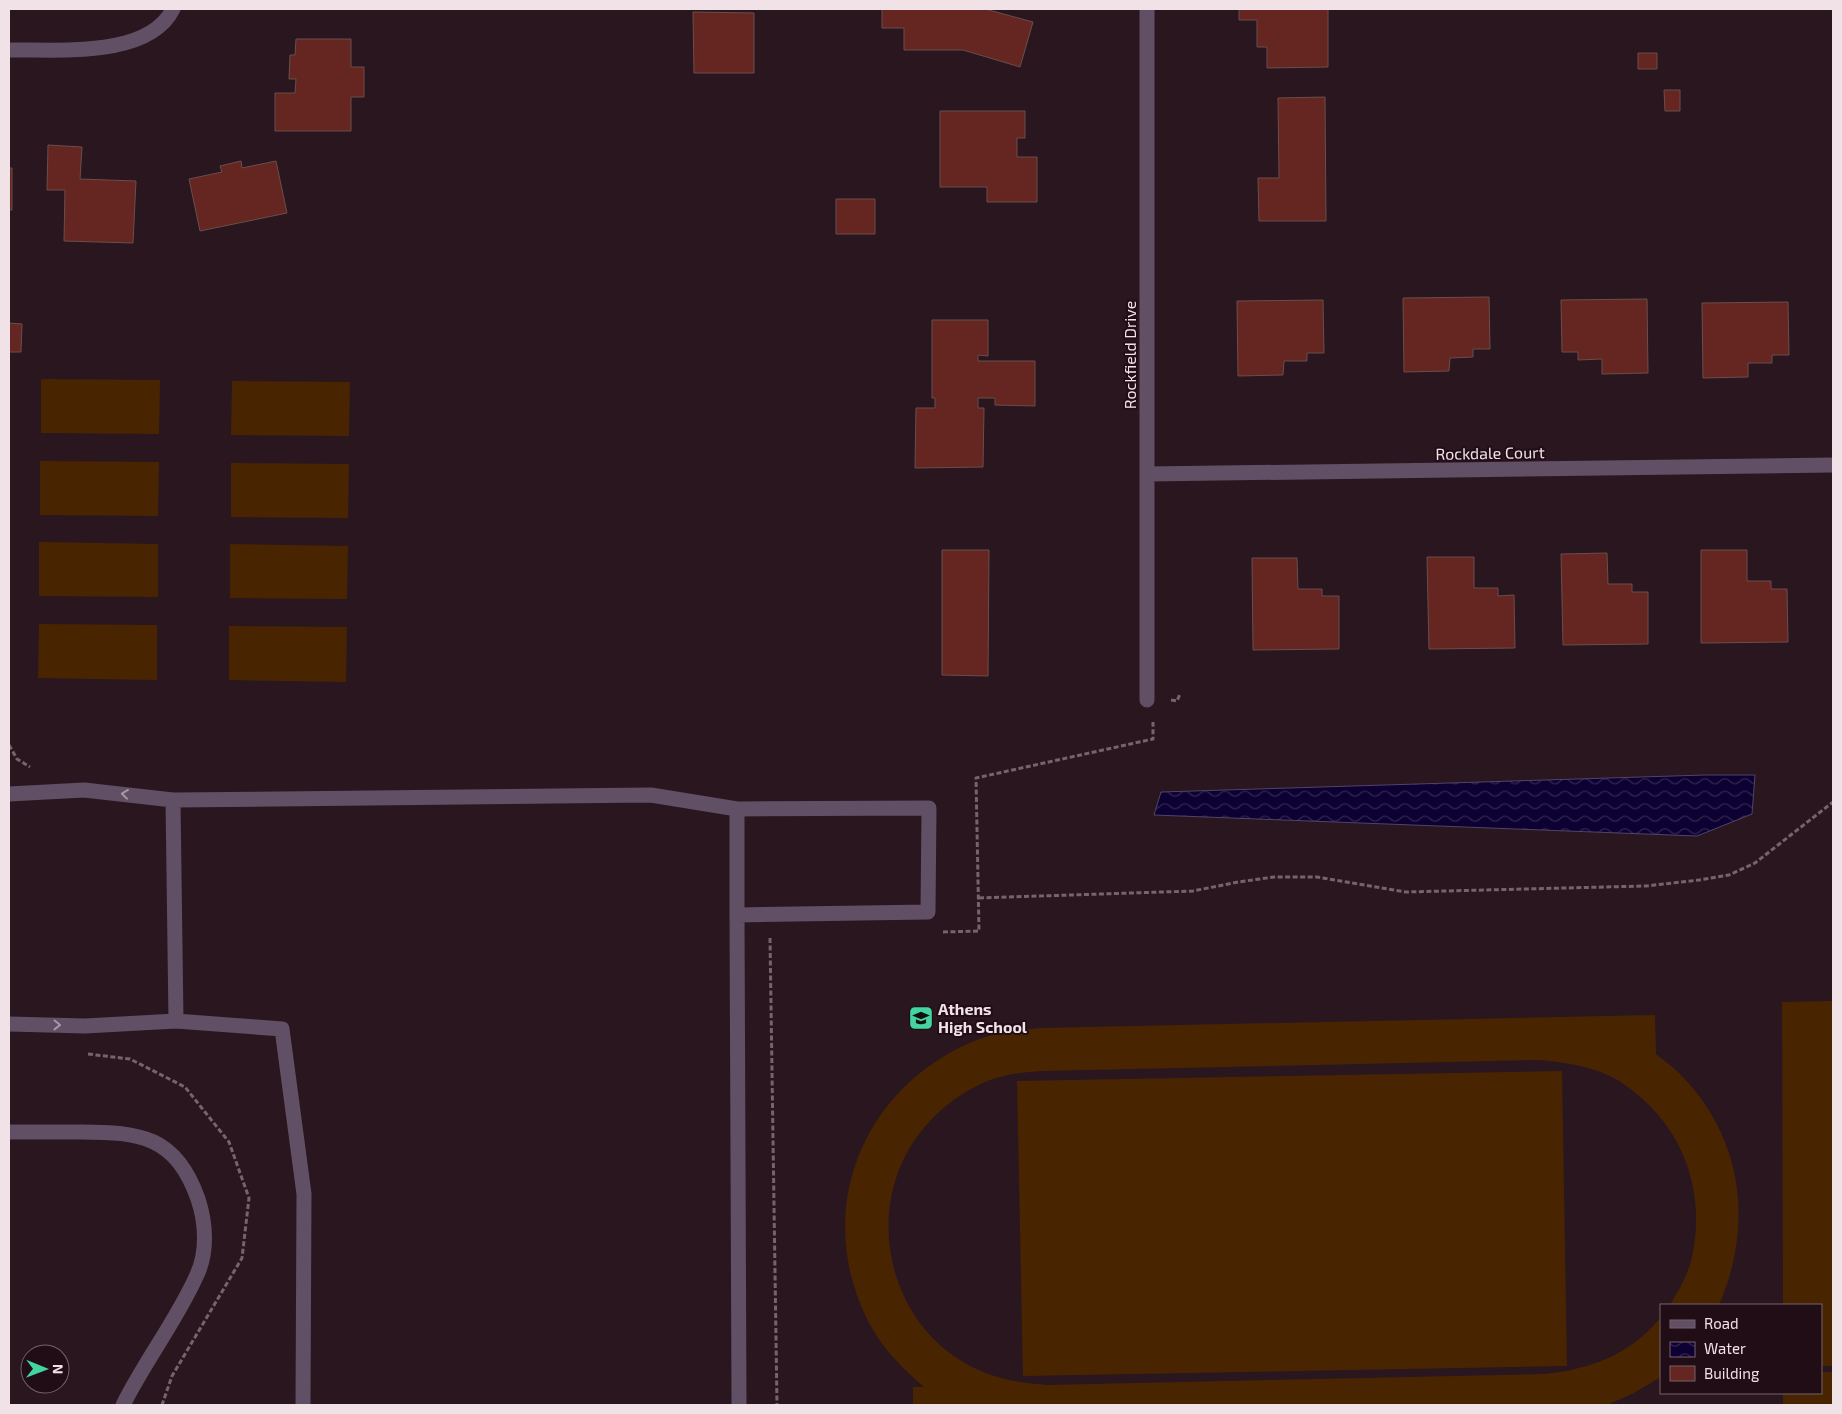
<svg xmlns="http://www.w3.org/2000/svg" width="1842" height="1414" viewBox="0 0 1842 1414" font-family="'Exo 2',sans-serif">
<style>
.garden{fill:#482500}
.water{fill:url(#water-waves);stroke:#514469}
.building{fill:#652521;stroke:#694f4c}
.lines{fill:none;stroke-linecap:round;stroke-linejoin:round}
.path{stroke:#76636b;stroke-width:3;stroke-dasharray:5 2.5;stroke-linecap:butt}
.minor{stroke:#604f65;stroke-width:15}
.oneway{stroke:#a898a6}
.labels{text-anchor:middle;stroke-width:4;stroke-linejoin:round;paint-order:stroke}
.street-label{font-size:16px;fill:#f1e2e8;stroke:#200d16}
.poi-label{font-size:16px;font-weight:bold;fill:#f1e2e8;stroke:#200d16;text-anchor:start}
</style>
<defs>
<pattern id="water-waves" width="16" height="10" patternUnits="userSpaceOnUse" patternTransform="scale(1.25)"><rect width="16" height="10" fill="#0d0133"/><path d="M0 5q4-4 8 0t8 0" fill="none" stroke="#312651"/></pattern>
</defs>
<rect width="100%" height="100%" fill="#2a161f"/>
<path class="garden" d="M41 379 160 380 159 434 41 433Z
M232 381 350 382 349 436 231 435Z
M40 461 159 462 158 516 40 515Z
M231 463 349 464 348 518 231 517Z
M39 542 158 544V597L39 596Z
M230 544 348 546 347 599 230 598Z
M39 624 157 625V680L38 678Z
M229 626 347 627 346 682 229 680Z
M1833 1001V1366H1821V1305H1783L1782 1002Z
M1655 1015 1656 1054C1663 1060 1672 1066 1679 1073 1743 1137 1754 1224 1719 1305H1670C1678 1291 1687 1277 1691 1261 1706 1200 1688 1137 1639 1096 1630 1088 1619 1080 1608 1075 1585 1065 1562 1062 1538 1060L1041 1071C1025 1072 1008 1074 993 1079 965 1089 941 1107 923 1129 866 1198 882 1306 954 1356 982 1376 1014 1383 1047 1385L1544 1374C1591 1369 1630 1355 1661 1317V1377L1634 1393 1607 1405H913V1387H924C902 1368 881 1347 868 1321 812 1210 863 1085 977 1040 997 1032 1019 1030 1040 1028Z
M1562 1071 1567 1366 1023 1376 1017 1081Z
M1821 1372H1833V1405H1783V1393H1821Z"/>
<path class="water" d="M1705 775H1755L1752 814 1697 836 1154 815 1161 792Z"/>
<path class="building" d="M882 9H985L1033 22 1020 67 963 50H904V28H882Z
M1239 9H1328V67L1267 68V47H1257V20H1239Z
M693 12 754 13V73H694Z
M296 39H351V67H364V97H351V131H275V93H295L296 79H289L290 55H295Z
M1638 53H1657V69H1638Z
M1664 90H1680V111H1665Z
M1325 97 1326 221H1259L1258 178H1279L1278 98Z
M940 111H1025V138H1017V157H1037V202H987V187H940Z
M48 145 82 147 80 179 136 181 133 243 64 241 65 190H47Z
M241 161 242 168 276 161 287 213 200 231 189 179 222 172 220 166Z
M9 168H12V210H9Z
M836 199H875V234H836Z
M1489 297 1490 349H1473V357L1450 358 1449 371 1404 372 1403 298Z
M1647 299 1648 373 1602 374V359L1578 360V352H1562L1561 300Z
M1323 300 1324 353H1307V361H1284L1283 375 1238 376 1237 301Z
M1788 302 1789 355H1772V363H1748V377L1703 378 1702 303Z
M932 320H988V356L978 355V361H1035V406L995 405V398H978V408H984L983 467 915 468 916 408H935V398H932Z
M9 323 22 324 21 352H9Z
M942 550H989L988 676 942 675Z
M1701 550H1747V581H1771V589H1787L1788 642 1701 643Z
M1607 553 1608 584H1632V592H1648V644L1563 645 1561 554Z
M1427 557H1474V588H1498V596L1514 595 1515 648 1429 649Z
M1252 558H1297L1298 589H1322V596H1339V649L1253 650Z"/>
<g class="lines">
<path class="path" d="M1171 700 1177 701 1180 694
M9 745 17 759 30 767
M979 898 1193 891 1238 882 1274 877H1317L1406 892 1646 886 1699 880 1729 875 1755 863 1833 802
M943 932 979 931 976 778 1153 739V722
M770 938 777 1405
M88 1054 130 1059 185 1087 229 1142 249 1198 242 1258 172 1376 162 1405"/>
<path class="minor" d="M9 50C56 49 148 59 173 9
M1147 474 1833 465
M1147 700V9
M9 794 84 790 173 800
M737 915 739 1405
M176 1021 173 800 651 795 737 809 929 808 928 912 737 915V809
M9 1024 85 1026 176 1021 282 1029 304 1194 303 1405
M9 1132C33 1132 57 1132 81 1132 140 1132 176 1136 198 1199 206 1223 208 1253 196 1277 176 1321 145 1361 123 1405"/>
</g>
<defs><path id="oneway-chevron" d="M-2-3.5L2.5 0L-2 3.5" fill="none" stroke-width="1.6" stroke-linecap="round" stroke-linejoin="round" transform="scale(1.25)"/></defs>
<g class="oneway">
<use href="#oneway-chevron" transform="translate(125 794) rotate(-174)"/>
<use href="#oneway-chevron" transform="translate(57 1025) rotate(1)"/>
</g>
<defs>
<symbol id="school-square" viewBox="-11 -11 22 22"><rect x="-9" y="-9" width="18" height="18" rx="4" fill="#43d4a0" stroke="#200d16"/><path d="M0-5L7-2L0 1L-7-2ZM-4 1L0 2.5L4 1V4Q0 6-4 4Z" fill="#111"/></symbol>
</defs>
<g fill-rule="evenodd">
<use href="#school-square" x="907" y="1004" width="28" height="28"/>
</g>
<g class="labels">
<g class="street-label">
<text transform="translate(1130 355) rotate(-90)" y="6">Rockfield Drive</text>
<text transform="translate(1490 453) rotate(-1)" y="6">Rockdale Court</text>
</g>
<g class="poi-label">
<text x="938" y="1015">Athens<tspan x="938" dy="18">High School</tspan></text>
</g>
</g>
<rect width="1842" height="1414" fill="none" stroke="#f1e2e8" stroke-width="20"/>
<rect x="1660" y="1304" width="162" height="90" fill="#200d16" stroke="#74626a"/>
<rect x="1670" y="1320" width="25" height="8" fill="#604f65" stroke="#74626a"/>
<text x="1704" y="1329" font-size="15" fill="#f1e2e8">Road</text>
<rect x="1670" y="1342" width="25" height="15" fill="url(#water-waves)" stroke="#74626a"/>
<text x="1704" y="1354" font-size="15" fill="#f1e2e8">Water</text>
<rect x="1670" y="1366" width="25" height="15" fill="#652521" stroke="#74626a"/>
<text x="1704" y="1379" font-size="15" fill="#f1e2e8">Building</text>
<g transform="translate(45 1369) rotate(91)"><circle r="24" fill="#200d16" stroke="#74626a"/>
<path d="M0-4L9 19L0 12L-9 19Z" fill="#43d4a0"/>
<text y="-8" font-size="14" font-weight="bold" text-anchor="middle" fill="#f1e2e8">N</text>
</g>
</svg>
